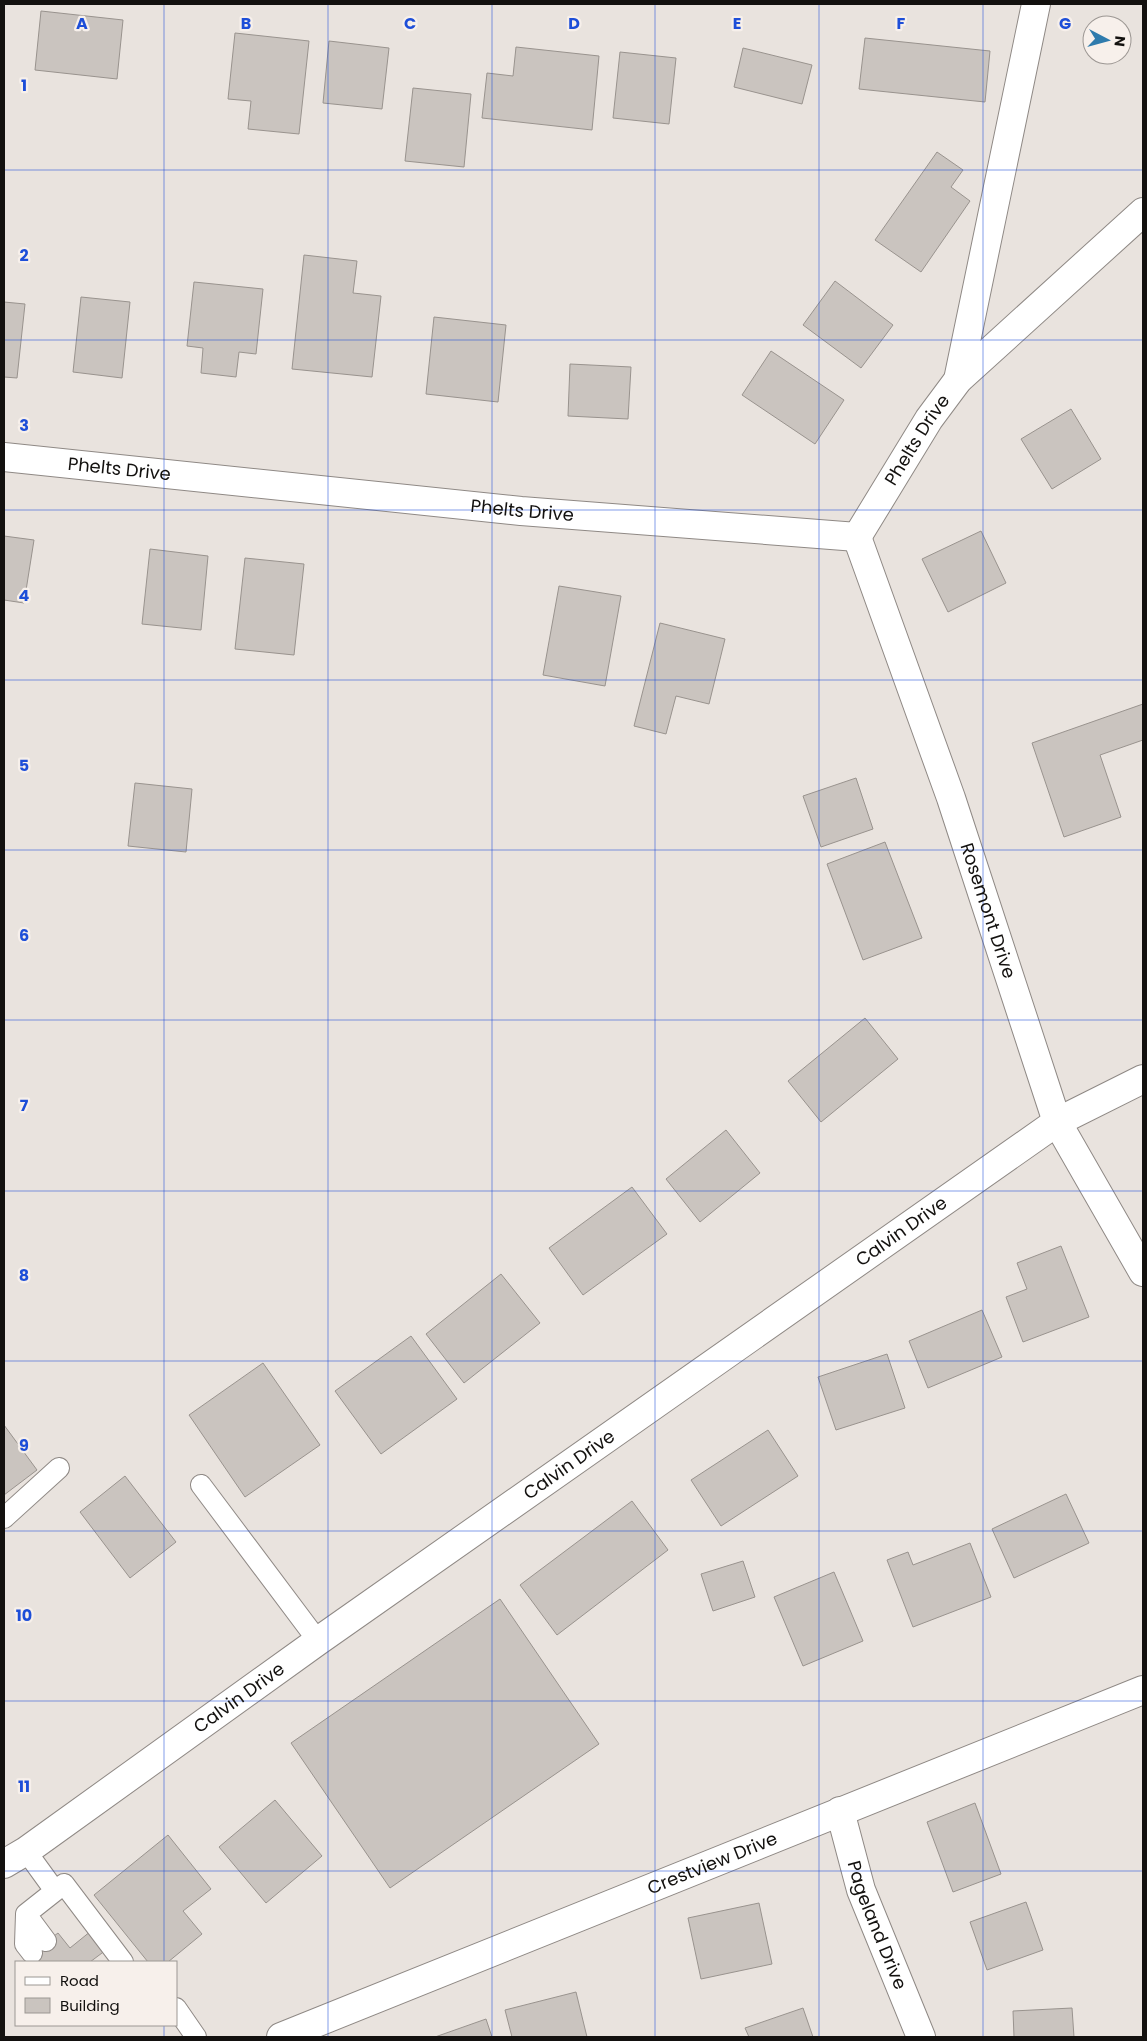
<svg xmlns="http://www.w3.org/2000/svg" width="1147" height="2041" viewBox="0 0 1147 2041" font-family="Poppins,sans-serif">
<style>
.building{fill:#cac4bf;stroke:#99938e}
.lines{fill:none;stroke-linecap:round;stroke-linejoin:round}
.service-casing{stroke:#8f8985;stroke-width:22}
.minor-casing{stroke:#8f8985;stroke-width:30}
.service{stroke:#fff;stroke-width:20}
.minor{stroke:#fff;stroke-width:28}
.grid{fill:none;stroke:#1d4ed8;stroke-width:1;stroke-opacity:0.55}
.labels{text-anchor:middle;stroke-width:4.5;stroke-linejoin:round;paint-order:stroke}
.street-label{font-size:18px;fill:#13110f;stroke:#f7f0eb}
.grid-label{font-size:16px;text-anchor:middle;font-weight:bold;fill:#1d4ed8;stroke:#f7f0eb;stroke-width:4.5;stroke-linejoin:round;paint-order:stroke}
</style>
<rect width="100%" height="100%" fill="#e9e3de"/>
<path class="building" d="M41 11 123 20 117 79 35 70Z
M235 33 309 41 299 134 248 129 251 101 228 99Z
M865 38 990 51 985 102 859 89Z
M329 41 389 48 382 109 323 103Z
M516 47 599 56 592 130 482 118 487 73 513 76Z
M743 48 812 65 802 104 734 87Z
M620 52 676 58 669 124 613 118Z
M413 88 471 94 464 167 405 161Z
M937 152 963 170 951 187 970 201 921 272 875 240Z
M304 255 357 261 353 293 381 296 372 377 292 369Z
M835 281 893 325 861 368 803 325Z
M194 282 263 289 256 354 239 352 236 377 201 373 203 348 187 346Z
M81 297 130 302 122 378 73 372Z
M4 302 25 304 17 378 4 377Z
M434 317 506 325 498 402 426 394Z
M771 351 844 400 815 444 742 395Z
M570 364 631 367 628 419 568 416Z
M1071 409 1101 459 1052 489 1021 439Z
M981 531 1006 583 948 612 922 559Z
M4 536 34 540 24 603 4 600Z
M150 549 208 556 201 630 142 624Z
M245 558 304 564 294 655 235 649Z
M559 586 621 596 605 686 543 675Z
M660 623 725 639 709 704 676 696 666 734 634 726Z
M1143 704V740L1100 755 1121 817 1064 837 1032 743Z
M856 778 873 829 821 847 803 796Z
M135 783 192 789 186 852 128 846Z
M885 842 922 938 863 960 827 864Z
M865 1018 898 1059 821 1122 788 1081Z
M726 1130 760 1173 700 1222 666 1179Z
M632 1187 667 1234 583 1295 549 1248Z
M1061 1246 1089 1317 1023 1342 1006 1297 1027 1289 1017 1263Z
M501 1274 540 1323 464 1383 426 1334Z
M982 1310 1002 1357 928 1388 909 1341Z
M411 1336 457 1399 381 1454 335 1391Z
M887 1354 905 1408 836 1430 818 1377Z
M263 1363 320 1445 245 1497 189 1415Z
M4 1425 37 1470 4 1495Z
M768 1430 798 1476 721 1526 691 1480Z
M125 1476 176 1542 130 1578 80 1512Z
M1066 1494 1089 1543 1014 1578 992 1529Z
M632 1501 668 1550 557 1635 520 1585Z
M970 1543 991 1597 913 1627 887 1560 908 1552 913 1565Z
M743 1561 755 1597 713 1611 701 1574Z
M834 1572 863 1641 803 1666 774 1597Z
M500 1599 599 1744 390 1888 291 1743Z
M275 1800 322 1856 266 1903 219 1847Z
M975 1803 1001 1874 953 1892 927 1822Z
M168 1835 211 1889 183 1911 202 1934 168 1962H148L94 1895Z
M1026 1902 1043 1950 987 1970 970 1922Z
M759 1903 772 1964 701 1979 688 1918Z
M91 1931 106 1950 90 1962H31L26 1957 58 1933 70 1948Z
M576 1992 587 2037H512L505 2010Z
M803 2008 813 2037H749L745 2028Z
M1072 2008 1074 2037H1014L1013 2011Z
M486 2019 492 2037H435Z"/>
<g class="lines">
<defs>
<path id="service" d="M201 1485 318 1641
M4 1518 59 1468
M26 1851 55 1891
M26 1914 46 1941
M32 1953 25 1944 26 1914 64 1884 123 1962
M176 2008 196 2037"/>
<g id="minor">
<path d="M958 380 1036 4"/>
<path id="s1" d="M4 457 521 511 857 537 929 419 958 380 1143 212"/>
<path id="s2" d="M857 537 951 798 1057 1122 1143 1272"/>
<path id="s3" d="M840 1811 861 1890 921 2037"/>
<path id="s4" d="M4 1864 26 1851 318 1641 1057 1122 1143 1079"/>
<path id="s5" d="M281 2037 1143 1690"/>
</g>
</defs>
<use href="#service" class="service-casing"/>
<use href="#minor" class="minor-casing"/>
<use href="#service" class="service"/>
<use href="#minor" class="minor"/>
</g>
<path class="grid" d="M164 4V1962M328 4V2037M492 4V2037M655 4V2037M819 4V2037M983 4V2037M4 170H1143M4 340H1143M4 510H1143M4 680H1143M4 850H1143M4 1020H1143M4 1191H1143M4 1361H1143M4 1531H1143M4 1701H1143M4 1871H1143M164 2025V2037"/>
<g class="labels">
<g class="street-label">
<text dy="6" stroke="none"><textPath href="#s1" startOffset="971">Phelts Drive</textPath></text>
<text dy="6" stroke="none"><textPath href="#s1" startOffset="116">Phelts Drive</textPath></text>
<text dy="6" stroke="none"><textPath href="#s1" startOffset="521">Phelts Drive</textPath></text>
<text dy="6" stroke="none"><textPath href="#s2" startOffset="396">Rosemont Drive</textPath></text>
<text dy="6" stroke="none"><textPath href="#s4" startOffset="1098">Calvin Drive</textPath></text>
<text dy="6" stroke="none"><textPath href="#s4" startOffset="692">Calvin Drive</textPath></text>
<text dy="6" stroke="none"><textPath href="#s4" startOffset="288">Calvin Drive</textPath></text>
<text dy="6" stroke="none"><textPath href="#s5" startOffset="465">Crestview Drive</textPath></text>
<text dy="6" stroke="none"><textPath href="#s3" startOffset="120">Pageland Drive</textPath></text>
</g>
</g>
<g class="grid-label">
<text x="82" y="29">A</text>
<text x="246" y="29">B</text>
<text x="410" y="29">C</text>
<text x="574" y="29">D</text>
<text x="737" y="29">E</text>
<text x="901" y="29">F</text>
<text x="1065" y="29">G</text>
<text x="24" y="91">1</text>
<text x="24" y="261">2</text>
<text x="24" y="431">3</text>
<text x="24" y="601">4</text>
<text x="24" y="771">5</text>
<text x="24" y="941">6</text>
<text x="24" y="1111">7</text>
<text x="24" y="1281">8</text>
<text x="24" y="1451">9</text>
<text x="24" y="1621">10</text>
<text x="24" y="1792">11</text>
</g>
<rect width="1147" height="2041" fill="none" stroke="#13110f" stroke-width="10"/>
<rect x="15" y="1961" width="162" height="65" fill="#f7f0eb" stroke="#9c9793"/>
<rect x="25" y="1977" width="25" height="8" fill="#ffffff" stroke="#9c9793"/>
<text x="60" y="1986" font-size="15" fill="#13110f">Road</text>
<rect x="25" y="1998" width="25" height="15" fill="#cac4bf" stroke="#9c9793"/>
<text x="60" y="2011" font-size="15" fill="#13110f">Building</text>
<g transform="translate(1107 40) rotate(96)"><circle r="24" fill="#f7f0eb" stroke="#9c9793"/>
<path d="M0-4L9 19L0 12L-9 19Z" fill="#2e7bad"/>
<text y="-8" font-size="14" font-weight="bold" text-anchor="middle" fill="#13110f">N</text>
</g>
</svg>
